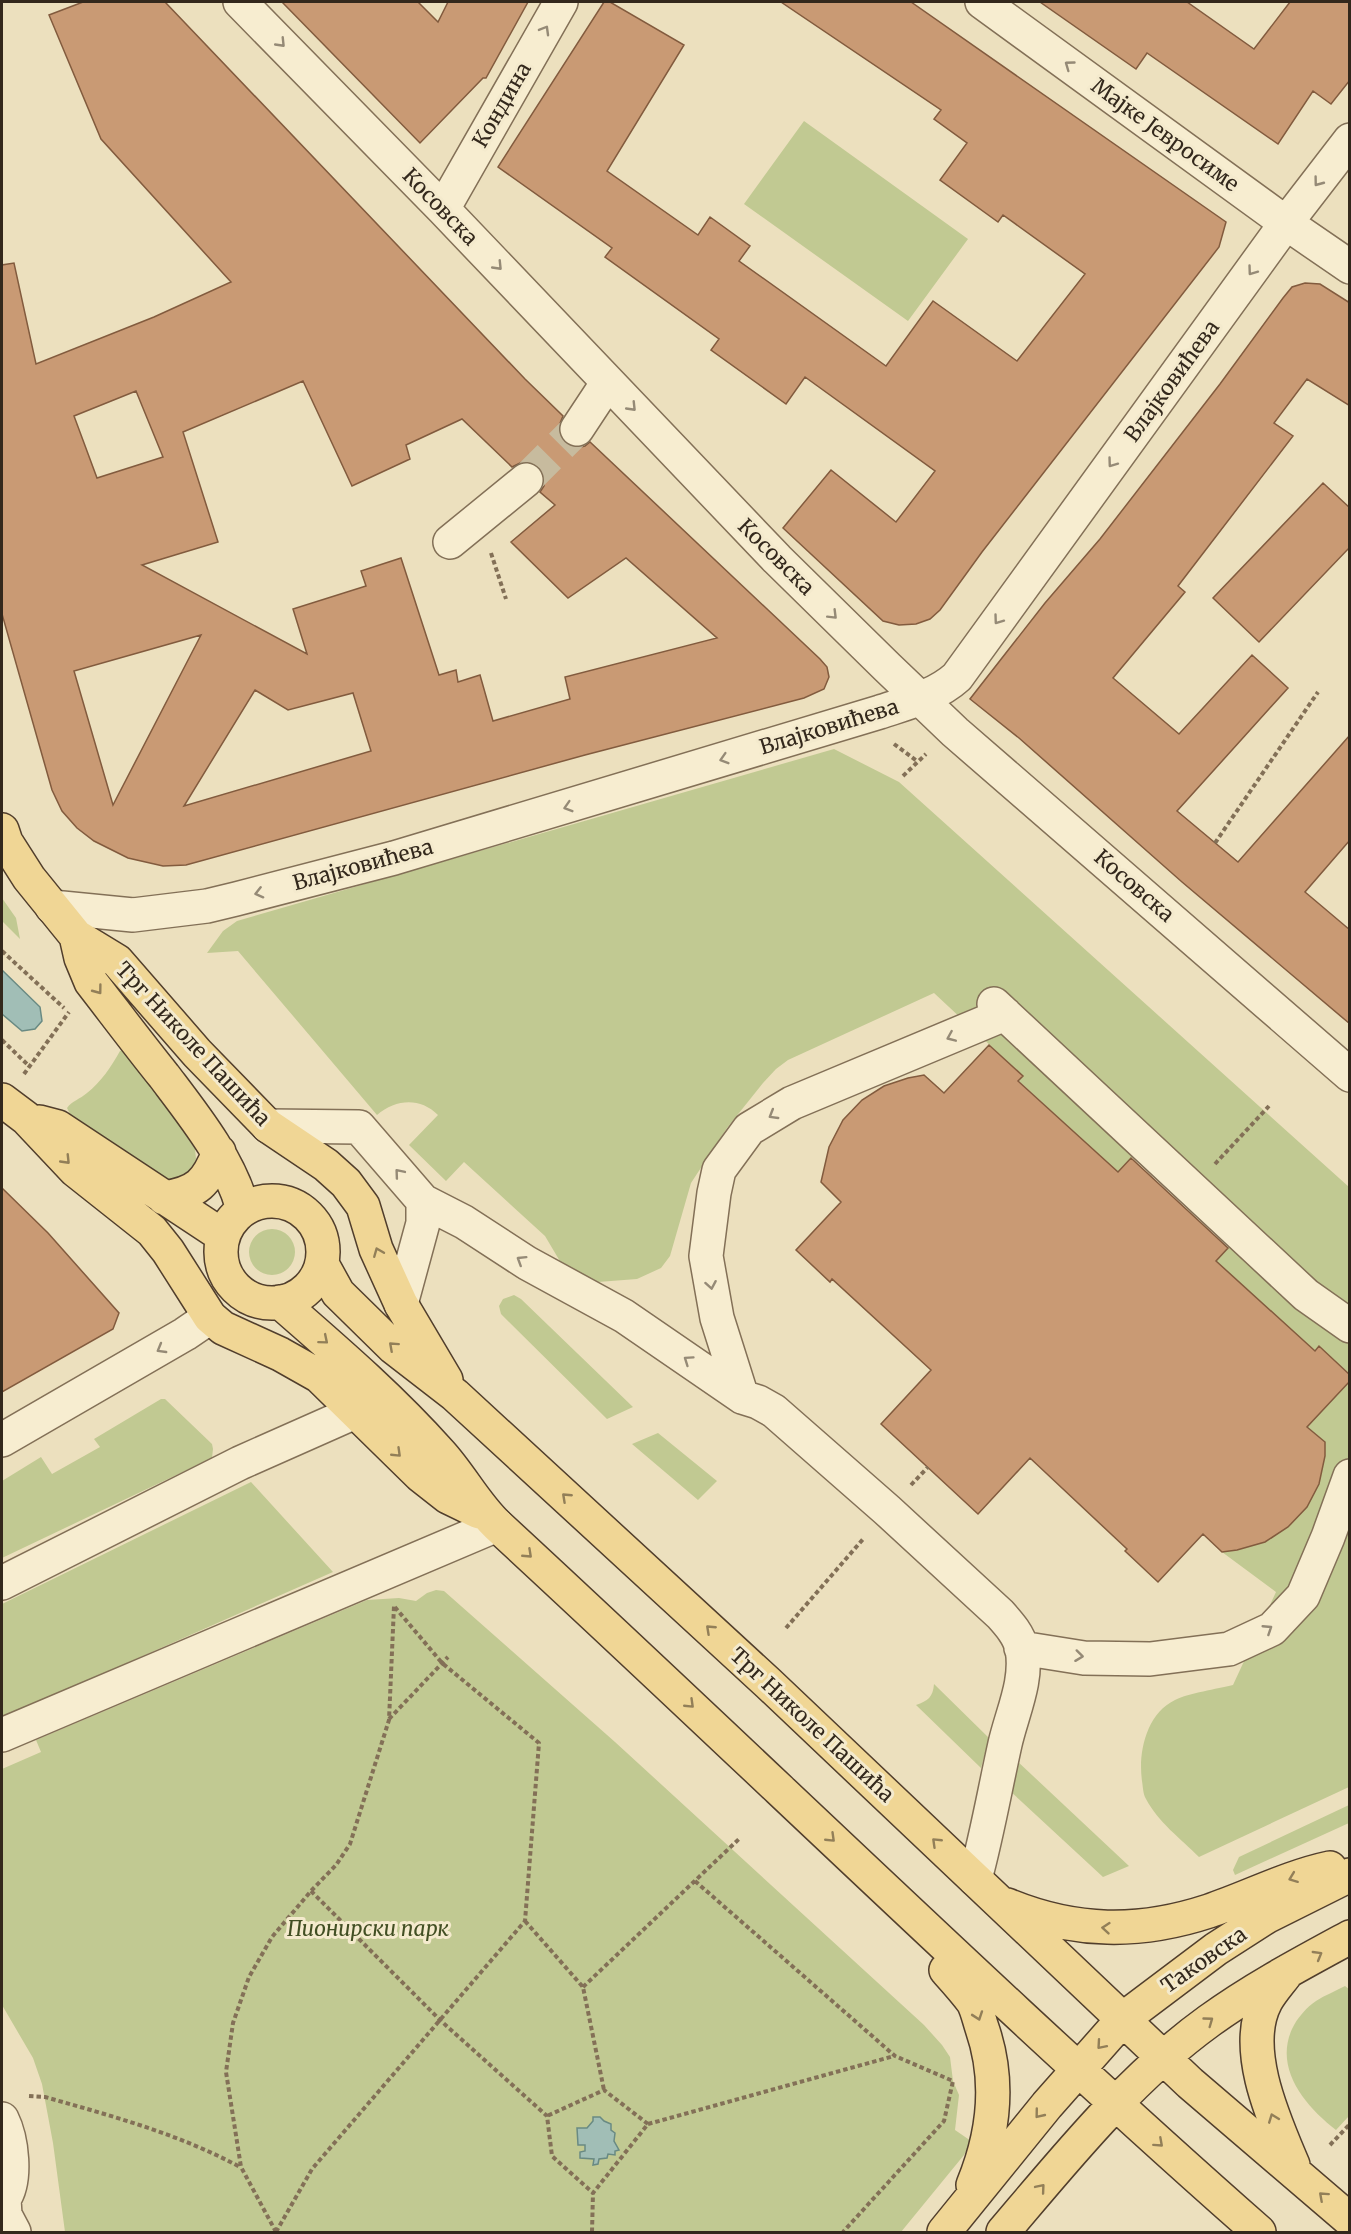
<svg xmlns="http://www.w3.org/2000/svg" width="1351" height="2234" viewBox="0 0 1351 2234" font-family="Merriweather,serif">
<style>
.green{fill:#c1c992}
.water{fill:#a1beb6;stroke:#698a83;stroke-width:1.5}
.building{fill:#c99a74;stroke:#825b3e;stroke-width:1.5;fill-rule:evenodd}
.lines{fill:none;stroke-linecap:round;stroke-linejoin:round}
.minor-tunnel{stroke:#c7bb9e;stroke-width:33;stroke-dasharray:33 16;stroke-linecap:butt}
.minor-casing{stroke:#837057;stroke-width:36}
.major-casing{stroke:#513e2c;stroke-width:36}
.path{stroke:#837057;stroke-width:4;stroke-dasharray:4.5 3;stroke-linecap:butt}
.minor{stroke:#f7edd0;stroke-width:33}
.major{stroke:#f0d695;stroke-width:33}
.oneway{stroke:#958a76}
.oneway2{stroke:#927f58}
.labels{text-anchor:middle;stroke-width:6;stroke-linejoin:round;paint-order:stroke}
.street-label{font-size:21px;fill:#33281c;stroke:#f4eacd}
.park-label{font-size:21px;font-style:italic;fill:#424f23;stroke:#f4eacd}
</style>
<rect width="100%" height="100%" fill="#ece0be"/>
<path class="green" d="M804 121 968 239 908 321 744 204Z
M834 749 899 782 1349 1187V1375L1318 1347 1314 1351 1216 1261 1230 1245 1133 1156 1118 1172 1019 1081 1023 1076 934 993 788 1060 776 1069 763 1083 727 1128 691 1183 670 1256 661 1268 637 1279 598 1282 580 1277 564 1268 545 1236 464 1162 446 1181 409 1145 438 1115C420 1097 396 1099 377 1115L238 951 207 953 223 931 237 921Z
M2 898 16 918 20 939 2 921Z
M125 1050 131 1051 195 1149 196 1159 190 1174 174 1182 155 1173 70 1114 67 1108C72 1101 80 1099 87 1093 101 1082 111 1067 120 1051Z
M249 1252a23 23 0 1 1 46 0a23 23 0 1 1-46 0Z
M514 1295 521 1299 633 1407 607 1419 501 1314 499 1306 503 1299Z
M1349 1381V1787L1199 1857C1181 1839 1158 1822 1146 1799 1143 1794 1143 1787 1142 1781 1138 1753 1146 1714 1175 1700 1189 1693 1217 1689 1233 1685L1276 1592 1222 1552 1237 1550 1265 1542 1319 1484 1325 1456V1442L1304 1424Z
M161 1399H165L212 1444 213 1449 212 1458 2 1558V1481L41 1457 52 1474 100 1447 94 1439Z
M658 1433 717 1481 698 1500 632 1444Z
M251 1482 333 1572 2 1718V1604Z
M436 1590 444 1591 615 1742 924 2025 942 2045 950 2057 953 2081 959 2095 955 2130 971 2141 964 2155 901 2232H65L53 2143 42 2084 33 2058 2 2005V1769L41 1752 36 1740 367 1600 399 1598 416 1601 427 1593Z
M934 1684 989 1738 981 1768 916 1705C928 1701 933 1697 934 1684Z
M1016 1760 1129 1866 1103 1877 1009 1790Z
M1349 1805V1823L1235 1875 1233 1870 1239 1857Z
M1345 1986 1350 1990 1349 2116 1336 2130C1305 2106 1274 2069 1292 2029 1297 2018 1307 2007 1316 2001 1325 1995 1336 1991 1345 1986Z"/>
<path class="water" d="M2 970 40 1007 42 1021 35 1029 22 1031 2 1014Z
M593 2117H600L604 2121 611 2124V2130L615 2133 614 2141 619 2150 615 2151V2155L608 2154 607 2158 599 2159 598 2164 593 2165 594 2159 580 2158V2152L585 2151V2145H578L577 2128H587L593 2121Z"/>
<path class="building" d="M83 2H165L525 379 563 416 558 428 560 437 566 444 576 448 585 446 590 442 820 659 827 667 829 677 824 689 804 698 585 755 186 865 163 866 128 858 94 841 77 828 62 811 52 790 2 614V265L14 263 36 364 154 317 231 282 101 139 49 15ZM303 381 352 486 410 459 406 445 462 419 512 467 524 461 533 463 541 469 545 478 544 486 540 492 555 505 511 542 568 598 626 558 717 638 565 677 570 699 493 721 480 675 458 682 456 670 439 675 401 558 361 571 366 586 293 609 307 654 142 565 218 542 183 432ZM136 391 163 457 97 478 74 416ZM201 635 113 805 74 671ZM255 690 288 710 353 693 371 751 184 806Z
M282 2H418L438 22 448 2H528L486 78H483L420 143Z
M604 2H610L684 45 607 171 698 235 710 217 750 246 739 261 886 366 933 301 1017 361 1085 274 1003 215 998 222 940 180 967 143 934 119 941 110 781 2H911L1226 222 1219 247 982 552 940 610 930 619 916 624 899 625 883 621 783 528 831 470 896 522 935 471 805 377 786 404 711 350 719 339 605 257 612 248 498 167Z
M1040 2H1187L1254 49 1290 2H1350V80L1331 104 1313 91 1278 144 1147 53 1136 69Z
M1305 283 1320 284 1350 303V406L1307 379 1274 423 1293 436 1178 586 1185 592 1113 678 1179 734 1252 655 1288 688 1177 811 1238 862 1350 735V840L1305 892 1350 930V1024L1182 882 1019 738 970 699 1045 603 1100 539 1220 384 1283 298 1292 287Z
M1323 483 1350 508V547L1259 642 1213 598Z
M989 1045 1023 1076 1018 1081 1118 1172 1131 1158 1228 1248 1216 1261 1315 1351 1319 1346 1350 1375V1381L1307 1427 1325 1442V1456L1319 1484 1307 1507 1288 1527 1265 1542 1237 1550 1222 1552 1203 1534 1158 1582 1125 1551 1127 1549 1030 1458 978 1514 881 1424 931 1370 832 1279 830 1282 796 1250 841 1202 821 1182 829 1147 843 1120 862 1100 884 1086 908 1078 924 1075 944 1093Z
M2 1188 48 1233 119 1313 113 1329 2 1392Z"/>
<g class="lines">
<path class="minor-tunnel" d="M526 480 577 429"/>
<defs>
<path id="minor" d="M240 2 443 209 777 559 887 667 955 732 1350 1075
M982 2 1286 223 1350 267
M443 209 561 2
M577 429 608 382
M450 542 526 480
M52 907 133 915 207 906 236 899 394 858 880 712C907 703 936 696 957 677L1286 223 1350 140
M994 1004 1306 1295 1350 1326
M268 1126 359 1127 423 1201V1223L401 1304
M423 1201 464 1222 527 1263 624 1316 742 1397 758 1402 774 1411 887 1510 1000 1614C1009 1624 1019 1635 1022 1649 1028 1681 1012 1713 1005 1744 995 1789 987 1835 975 1879
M742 1397 717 1318 706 1256 714 1193 719 1170 749 1129 792 1103 1005 1014
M2 1440 185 1334 210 1317
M2 1583 240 1463 355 1412
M1021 1648 1084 1658 1150 1659 1229 1649 1272 1629 1303 1596 1328 1537 1350 1476
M2 1735 497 1525
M2 2119C12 2139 17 2180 4 2199
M4 2199 5 2215 14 2232"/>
<path id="major" d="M2 830 6 842 29 878 76 936 117 961 197 1053 268 1126 326 1165 346 1183 363 1206 376 1249 401 1304 446 1380
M76 936 81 958 91 982C115 1013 139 1045 164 1076 195 1117 229 1159 243 1209
M2 1100 26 1118 75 1170 152 1231 168 1251 210 1317 223 1328 280 1354 319 1376 420 1475 448 1497 479 1512
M39 1122 58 1127 223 1236
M164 1198C197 1193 207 1183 219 1152
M221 1252a51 51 0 1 1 102 0a51 51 0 1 1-102 0Z
M322 1264 338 1293 393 1347 455 1395 768 1683 1190 2083 1350 2220
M280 1302C335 1350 391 1398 440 1453 461 1476 475 1504 497 1525 752 1760 999 2003 1259 2232
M1007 1905C1075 1933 1139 1934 1209 1911 1250 1897 1288 1877 1330 1868
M946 1970C955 1980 965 1991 973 2002 977 2009 979 2019 982 2028 1000 2080 994 2134 973 2185
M1285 1975C1279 1983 1271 1992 1266 2001 1241 2048 1274 2120 1293 2165
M944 2232 1047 2105 1123 2019 1216 1949 1266 1917 1350 1875
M1003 2232C1065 2159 1130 2078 1209 2021 1253 1989 1302 1963 1350 1937"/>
</defs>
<use href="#minor" class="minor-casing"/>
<use href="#major" class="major-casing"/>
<path class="path" d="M491 553 506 599
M894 744 917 761
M903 776 926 754
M1215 843 1318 692
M2 951 64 1008
M2 1040 29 1066
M24 1074 69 1012
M1215 1164 1269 1106
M911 1485 928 1467
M786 1628 864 1538
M389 1719 448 1657
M695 1881 895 2056 953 2081 944 2121 843 2232
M311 1891 440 2020 547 2116 552 2156 593 2193 648 2124 604 2090 547 2116
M525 1921 583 1987 604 2090
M583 1987 740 1838
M29 2096 45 2097C112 2116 179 2134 240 2167
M648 2124 894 2056
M1330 2145 1350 2124
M276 2232 312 2169 525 1921 539 1743 442 1663 394 1606
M276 2232 241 2167 226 2072 233 2023 249 1977 272 1937 311 1891 336 1865 350 1844 389 1720 394 1606
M592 2232 593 2193"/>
<use href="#minor" class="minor"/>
<use href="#major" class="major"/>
</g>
<defs><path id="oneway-chevron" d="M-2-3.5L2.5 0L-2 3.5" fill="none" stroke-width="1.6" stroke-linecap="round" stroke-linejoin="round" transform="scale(1.5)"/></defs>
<g class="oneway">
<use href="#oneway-chevron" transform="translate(545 30) rotate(-60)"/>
<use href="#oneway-chevron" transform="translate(281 43) rotate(46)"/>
<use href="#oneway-chevron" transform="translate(1069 65) rotate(-144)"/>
<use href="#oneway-chevron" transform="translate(1318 182) rotate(127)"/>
<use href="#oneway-chevron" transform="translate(498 266) rotate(46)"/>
<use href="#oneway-chevron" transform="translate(1252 271) rotate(126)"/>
<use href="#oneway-chevron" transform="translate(632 407) rotate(46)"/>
<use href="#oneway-chevron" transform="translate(1112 463) rotate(126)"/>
<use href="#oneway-chevron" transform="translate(833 615) rotate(45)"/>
<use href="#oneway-chevron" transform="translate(998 620) rotate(126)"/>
<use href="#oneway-chevron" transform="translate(724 759) rotate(163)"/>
<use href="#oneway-chevron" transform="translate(568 807) rotate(163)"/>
<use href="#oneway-chevron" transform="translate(259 893) rotate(166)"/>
<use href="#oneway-chevron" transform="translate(951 1037) rotate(157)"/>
<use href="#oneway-chevron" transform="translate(773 1115) rotate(149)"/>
<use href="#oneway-chevron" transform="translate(399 1173) rotate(-130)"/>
<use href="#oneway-chevron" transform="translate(521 1260) rotate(-148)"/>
<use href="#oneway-chevron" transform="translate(711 1285) rotate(80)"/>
<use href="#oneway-chevron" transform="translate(161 1349) rotate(150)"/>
<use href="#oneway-chevron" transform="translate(688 1360) rotate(-145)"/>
<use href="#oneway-chevron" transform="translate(1268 1629) rotate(-33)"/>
<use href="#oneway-chevron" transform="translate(1079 1656) rotate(7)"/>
</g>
<g class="oneway2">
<use href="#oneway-chevron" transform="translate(98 990) rotate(53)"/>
<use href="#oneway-chevron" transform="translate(66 1160) rotate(46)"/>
<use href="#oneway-chevron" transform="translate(378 1252) rotate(-112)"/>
<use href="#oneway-chevron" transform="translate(324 1340) rotate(40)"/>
<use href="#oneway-chevron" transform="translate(393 1346) rotate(-138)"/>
<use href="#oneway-chevron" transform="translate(397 1453) rotate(44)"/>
<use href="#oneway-chevron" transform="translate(566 1497) rotate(-137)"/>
<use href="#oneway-chevron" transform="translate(528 1554) rotate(43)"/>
<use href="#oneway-chevron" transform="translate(710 1629) rotate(-137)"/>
<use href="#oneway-chevron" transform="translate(690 1704) rotate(44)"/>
<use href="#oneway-chevron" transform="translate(831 1838) rotate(44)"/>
<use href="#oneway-chevron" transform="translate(936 1842) rotate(-136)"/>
<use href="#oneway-chevron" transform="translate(1293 1878) rotate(159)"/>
<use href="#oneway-chevron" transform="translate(1106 1928) rotate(-175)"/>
<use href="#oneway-chevron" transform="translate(1318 1955) rotate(-30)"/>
<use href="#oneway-chevron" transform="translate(978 2016) rotate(71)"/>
<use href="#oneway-chevron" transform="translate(1209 2021) rotate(-36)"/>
<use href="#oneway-chevron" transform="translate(1101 2045) rotate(131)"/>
<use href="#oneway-chevron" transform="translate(1039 2114) rotate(129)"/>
<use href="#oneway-chevron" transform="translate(1273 2118) rotate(-111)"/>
<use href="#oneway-chevron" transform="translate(1159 2143) rotate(42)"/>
<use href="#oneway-chevron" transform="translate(1041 2188) rotate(-50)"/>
<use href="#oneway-chevron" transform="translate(1323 2196) rotate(-138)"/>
</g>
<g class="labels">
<g class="street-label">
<text transform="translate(502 105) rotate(-60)" y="7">Кондина</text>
<text transform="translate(1165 135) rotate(36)" y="7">Мајке Јевросиме</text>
<text transform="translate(440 207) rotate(46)" y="7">Косовска</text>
<text transform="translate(1172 381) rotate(-54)" y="7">Влајковићева</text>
<text transform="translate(776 557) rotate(45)" y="7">Косовска</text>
<text transform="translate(829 727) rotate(-17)" y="7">Влајковићева</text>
<text transform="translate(363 865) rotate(-15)" y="7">Влајковићева</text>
<text transform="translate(1134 886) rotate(41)" y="7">Косовска</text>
<text transform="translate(193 1044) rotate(47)" y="7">Трг Николе Пашића</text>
<text transform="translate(812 1725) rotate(43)" y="7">Трг Николе Пашића</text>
<text transform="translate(1204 1960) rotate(-35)" y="7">Таковска</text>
</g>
<g class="park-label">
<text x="368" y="1936">Пионирски парк</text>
</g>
</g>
<rect width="1351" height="2234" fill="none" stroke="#33281c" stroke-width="6"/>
</svg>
